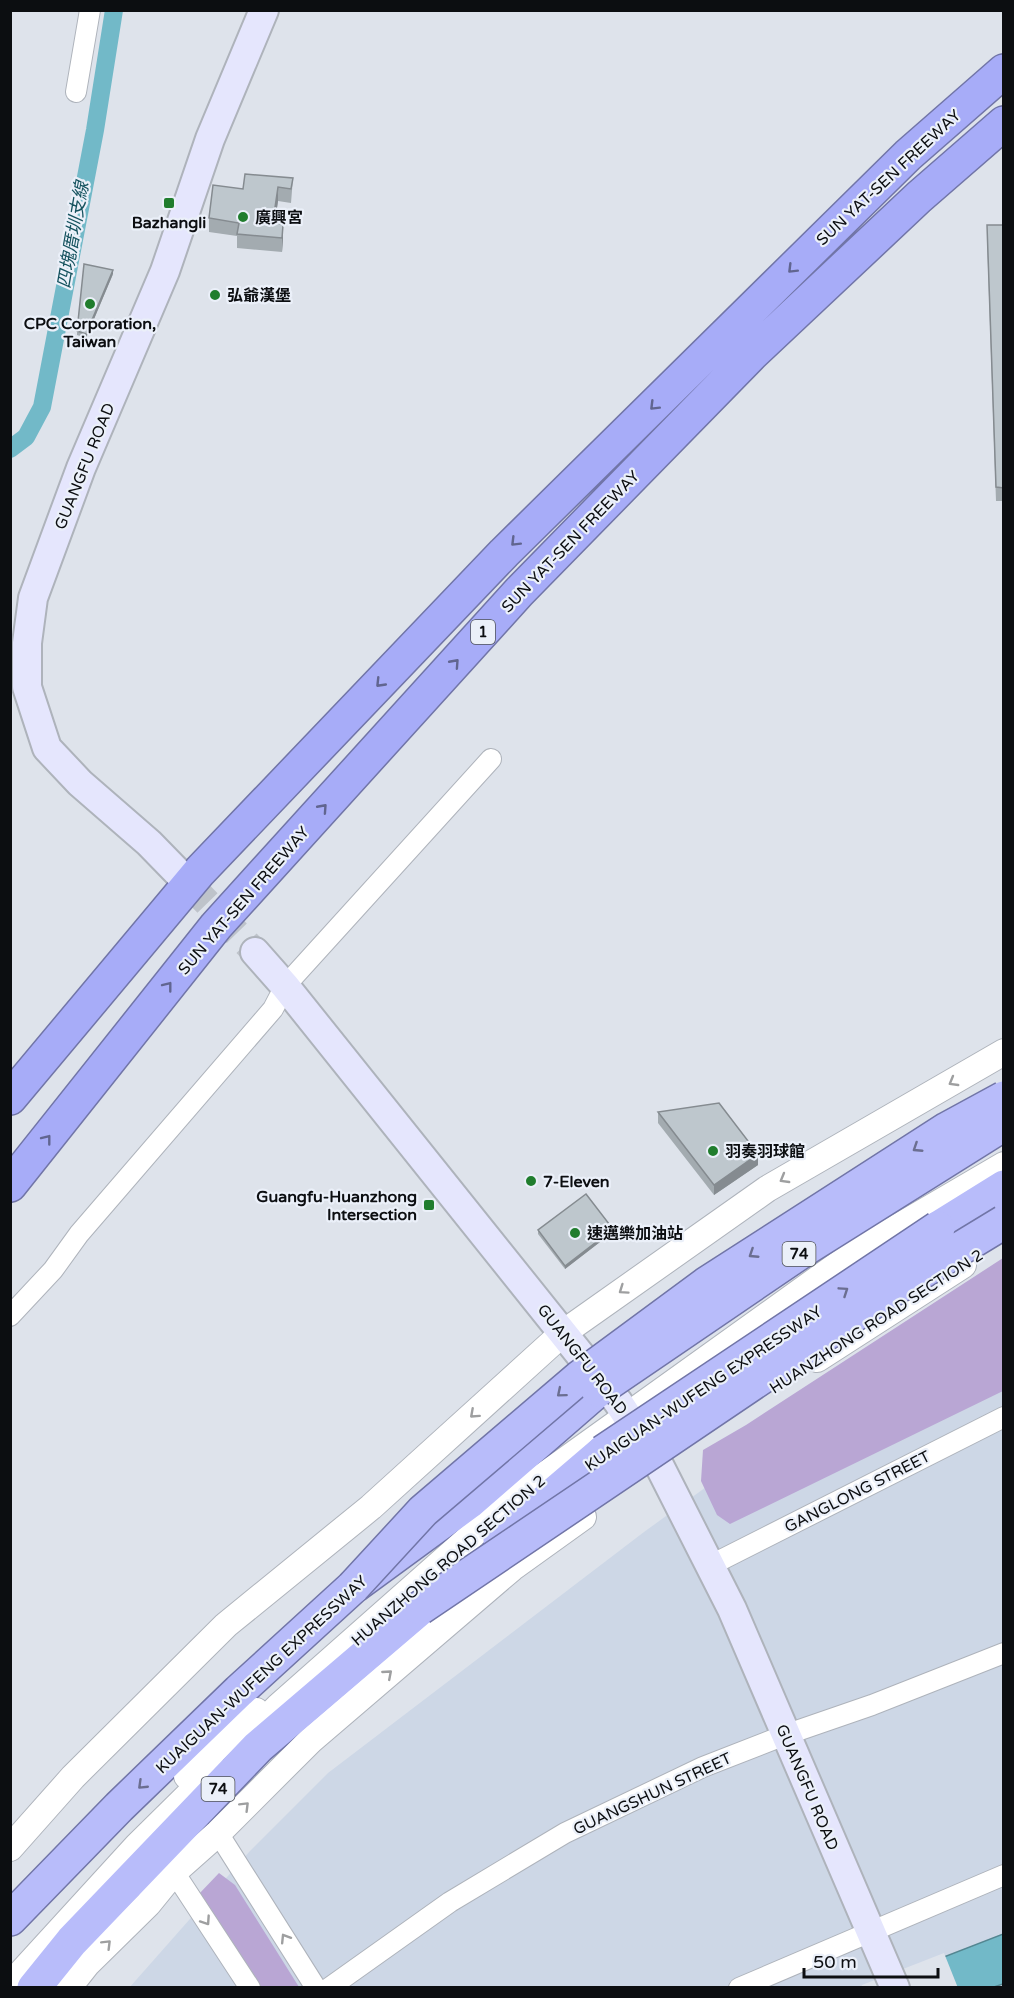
<svg xmlns="http://www.w3.org/2000/svg" width="1014" height="1998" viewBox="0 0 1014 1998" font-family="'Varela Round','Noto Sans TC',sans-serif">
<style>
.built{fill:#cdd7e6}
.green{fill:#b9a6d4}
.water{fill:#72b9c8;stroke:#538691;stroke-width:1.5}
.pier{fill:#dee3eb}
.lines{fill:none;stroke-linecap:round;stroke-linejoin:round}
.canal{stroke:#72b9c8;stroke-width:18}
.secondary-tunnel{stroke:#bec3ca;stroke-width:28;stroke-dasharray:28 14;stroke-linecap:butt}
.minor-casing{stroke:#aeb3bb;stroke-width:22}
.tertiary-casing{stroke:#aeb3bb;stroke-width:28}
.secondary-casing{stroke:#aeb3bb;stroke-width:32}
.trunk-casing{stroke:#7175a7;stroke-width:36}
.motorway-casing{stroke:#7175a7;stroke-width:36}
.minor{stroke:#fff;stroke-width:20}
.tertiary{stroke:#fff;stroke-width:26}
.secondary{stroke:#e5e6fd;stroke-width:28}
.trunk{stroke:#b8bcfa;stroke-width:33}
.motorway{stroke:#a7acf8;stroke-width:33}
.trunk-bridge-casing{stroke:#7175a7;stroke-width:36;stroke-linecap:butt}
.trunk-bridge{stroke:#b8bcfa;stroke-width:33}
.wall{fill:#a3abb0}
.shaded-wall{fill:#858b90}
.building{fill:#bec7cd;stroke:#858b90;stroke-width:1.5}
.oneway{stroke:#616590}
.oneway2{stroke:#9e9fa0}
.oneway3{stroke:#6b6e91}
.poi-dot{fill:#207d2d;stroke:#ebf0f9;stroke-width:2}
.labels{text-anchor:middle;stroke-width:4.5;stroke-linejoin:round;paint-order:stroke}
.shield{fill:#ebf0f9;stroke:#4f5257;stroke-width:1.5}
.shield-label{font-size:15px;font-weight:bold;fill:#0c0e11}
.street-label{font-size:16px;fill:#0c0e11;stroke:#ebf0f9}
.poi-label{font-size:16px;font-weight:bold;fill:#0c0e11;stroke:#ebf0f9;text-anchor:start}
.water-label{font-size:18px;font-style:italic;fill:#15525e;stroke:#ebf0f9}
</style>
<rect width="100%" height="100%" fill="#dee3eb"/>
<path class="built" d="M1003 1290V1987L129 1988 250 1851 328 1773 644 1532 731 1469Z"/>
<path class="green" d="M1003 1258V1391L730 1524 717 1515 701 1481 703 1450 746 1425Z
M219 1873 235 1885 299 1987H258L198 1895Z"/>
<path class="water" d="M1003 1934V1984L994 1987 864 1988Z"/>
<path class="pier" d="M944 1953 958 1988 861 1987 862 1985Z"/>
<g class="lines">
<path class="canal" d="M10 449 26 437 42 407 95 130 114 10"/>
<path class="secondary-tunnel" d="M188 883 255 952"/>
<defs>
<path id="minor" d="M76 92 90 10
M10 1316 53 1270 79 1234 273 1009 285 986 491 759
M711 1565 1004 1417
M218 1833 316 1988
M174 1872 250 1988
M329 1988 450 1902 565 1833 703 1767 785 1735 872 1705 1004 1653
M739 1988 1004 1875"/>
<path id="tertiary" d="M817 1359 963 1265
M249 1736 279 1706 521 1492 857 1251 1004 1165
M187 1776 256 1711
M10 1848 73 1777 226 1625 371 1507 563 1333 767 1189 1004 1052
M10 1985 137 1846 214 1770
M68 1988 87 1964 148 1904 174 1872 218 1833 311 1740 512 1568 583 1517"/>
<path id="secondary" d="M188 883 149 843 80 783 47 748 27 687V643L33 598 81 468 165 271 210 139 264 10
M255 952 285 986 618 1402 658 1463 732 1609 895 1988"/>
<path id="trunk" d="M938 1228 1004 1187
M500 1540 603 1452
M10 1919 119 1807 239 1691 353 1587 469 1502 598 1390
M34 1988 72 1941 258 1747 442 1590"/>
<path id="motorway" d="M10 1098 200 871 504 553 908 155 1004 71
M10 1185 216 926 519 592 752 354 919 197 1004 123"/>
</defs>
<use href="#minor" class="minor-casing"/>
<use href="#tertiary" class="tertiary-casing"/>
<use href="#secondary" class="secondary-casing"/>
<use href="#trunk" class="trunk-casing"/>
<use href="#motorway" class="motorway-casing"/>
<use href="#minor" class="minor"/>
<use href="#tertiary" class="tertiary"/>
<use href="#secondary" class="secondary"/>
<use href="#trunk" class="trunk"/>
<use href="#motorway" class="motorway"/>
<defs>
<path id="trunk-bridge" d="M598 1390 808 1247 1004 1124
M603 1452 938 1228
M353 1587 423 1511 580 1377 706 1284 947 1129 1004 1098
M420 1608 879 1298 1004 1222"/>
</defs>
<use href="#trunk-bridge" class="trunk-bridge-casing"/>
<use href="#trunk-bridge" class="trunk-bridge"/>
</g>
<path class="wall" d="M293 178 291 203 278 201 275 222 283 238 282 252 237 248V236L209 232V218L243 189Z
M1004 225V501H996L987 239Z
M113 274 86 338 77 335V331Z
M658 1112 758 1165 714 1195 658 1123Z
M538 1230 613 1232 565 1269 538 1234Z"/>
<path class="shaded-wall" d="M278 187V201L273 235V221Z
M283 225V238L282 252V238Z
M113 270V274L86 338V334Z
M758 1154V1165L714 1195V1185Z
M613 1229V1232L565 1269V1266Z"/>
<path class="building" d="M245 174 293 178 291 189 278 187 273 221 283 225 282 238 237 234 239 223 209 218 213 185 243 189Z
M987 225H1004V488L996 487Z
M84 264 113 270 86 334 77 331Z
M719 1103 758 1154 714 1185 658 1112Z
M586 1194 613 1229 565 1266 538 1230Z"/>
<defs><path id="oneway-chevron" d="M-2-3.5L2.5 0L-2 3.5" fill="none" stroke-width="1.6" stroke-linecap="round" stroke-linejoin="round" transform="scale(1.5)"/></defs>
<g class="oneway">
<use href="#oneway-chevron" transform="translate(792 269) rotate(135)"/>
<use href="#oneway-chevron" transform="translate(654 406) rotate(135)"/>
<use href="#oneway-chevron" transform="translate(515 542) rotate(135)"/>
<use href="#oneway-chevron" transform="translate(455 663) rotate(-48)"/>
<use href="#oneway-chevron" transform="translate(380 683) rotate(134)"/>
<use href="#oneway-chevron" transform="translate(323 808) rotate(-48)"/>
<use href="#oneway-chevron" transform="translate(168 986) rotate(-52)"/>
<use href="#oneway-chevron" transform="translate(47 1139) rotate(-52)"/>
</g>
<g class="oneway2">
<use href="#oneway-chevron" transform="translate(953 1082) rotate(150)"/>
<use href="#oneway-chevron" transform="translate(784 1179) rotate(150)"/>
<use href="#oneway-chevron" transform="translate(623 1290) rotate(145)"/>
<use href="#oneway-chevron" transform="translate(474 1414) rotate(138)"/>
<use href="#oneway-chevron" transform="translate(388 1674) rotate(-41)"/>
<use href="#oneway-chevron" transform="translate(245 1806) rotate(-45)"/>
<use href="#oneway-chevron" transform="translate(206 1921) rotate(56)"/>
<use href="#oneway-chevron" transform="translate(285 1938) rotate(-122)"/>
<use href="#oneway-chevron" transform="translate(107 1944) rotate(-45)"/>
</g>
<g class="oneway3">
<use href="#oneway-chevron" transform="translate(917 1148) rotate(147)"/>
<use href="#oneway-chevron" transform="translate(753 1254) rotate(147)"/>
<use href="#oneway-chevron" transform="translate(844 1291) rotate(-34)"/>
<use href="#oneway-chevron" transform="translate(561 1393) rotate(140)"/>
<use href="#oneway-chevron" transform="translate(142 1785) rotate(136)"/>
</g>
<g class="poi-dot">
<rect x="163" y="197" width="12" height="12" rx="3"/>
<circle cx="243" cy="217" r="6"/>
<circle cx="215" cy="295" r="6"/>
<circle cx="90" cy="304" r="6"/>
<circle cx="713" cy="1151" r="6"/>
<circle cx="531" cy="1181" r="6"/>
<rect x="423" y="1199" width="12" height="12" rx="3"/>
<circle cx="575" cy="1233" r="6"/>
</g>
<g class="labels">
<g class="shield">
<rect x="471" y="620" width="24" height="24" rx="4.5"/>
<rect x="782.5" y="1242" width="33" height="24" rx="4.5"/>
<rect x="201.5" y="1777" width="33" height="24" rx="4.5"/>
</g>
<g class="shield-label">
<text x="483" y="637">1</text>
<text x="799" y="1259">74</text>
<text x="218" y="1794">74</text>
</g>
<g class="street-label">
<text transform="translate(888 177) rotate(-43)" y="6">SUN YAT-SEN FREEWAY</text>
<text transform="translate(84 466) rotate(-68)" y="6">GUANGFU ROAD</text>
<text transform="translate(570 541) rotate(-46)" y="6">SUN YAT-SEN FREEWAY</text>
<text transform="translate(243 900) rotate(-49)" y="6">SUN YAT-SEN FREEWAY</text>
<text transform="translate(876 1321) rotate(-33)" y="6">HUANZHONG ROAD SECTION 2</text>
<text transform="translate(583 1359) rotate(52)" y="6">GUANGFU ROAD</text>
<text transform="translate(703 1388) rotate(-34)" y="6">KUAIGUAN-WUFENG EXPRESSWAY</text>
<text transform="translate(857 1491) rotate(-27)" y="6">GANGLONG STREET</text>
<text transform="translate(448 1560) rotate(-41)" y="6">HUANZHONG ROAD SECTION 2</text>
<text transform="translate(261 1674) rotate(-43)" y="6">KUAIGUAN-WUFENG EXPRESSWAY</text>
<text transform="translate(808 1787) rotate(67)" y="6">GUANGFU ROAD</text>
<text transform="translate(652 1793) rotate(-25)" y="6">GUANGSHUN STREET</text>
</g>
<g class="poi-label">
<text x="255" y="223">廣興宮</text>
<text x="169" y="228" text-anchor="middle">Bazhangli</text>
<text x="227" y="301">弘爺漢堡</text>
<text x="90" y="329" text-anchor="middle">CPC Corporation,<tspan x="90" dy="18">Taiwan</tspan></text>
<text x="725" y="1157">羽奏羽球館</text>
<text x="543" y="1187">7-Eleven</text>
<text x="417" y="1202" text-anchor="end">Guangfu-Huanzhong<tspan x="417" dy="18">Intersection</tspan></text>
<text x="587" y="1239">速邁樂加油站</text>
</g>
<g class="water-label">
<text transform="translate(73 235) rotate(-80)" y="6">四塊厝圳支線</text>
</g>
</g>
<rect width="1014" height="1998" fill="none" stroke="#0c0e11" stroke-width="24"/>
<path d="M804 1968v9h134v-9" fill="none" stroke="#0c0e11" stroke-width="3"/>
<text x="813" y="1968" font-size="18" fill="#0c0e11" stroke="#ebf0f9" stroke-width="4.5" paint-order="stroke">50 m</text>
</svg>
